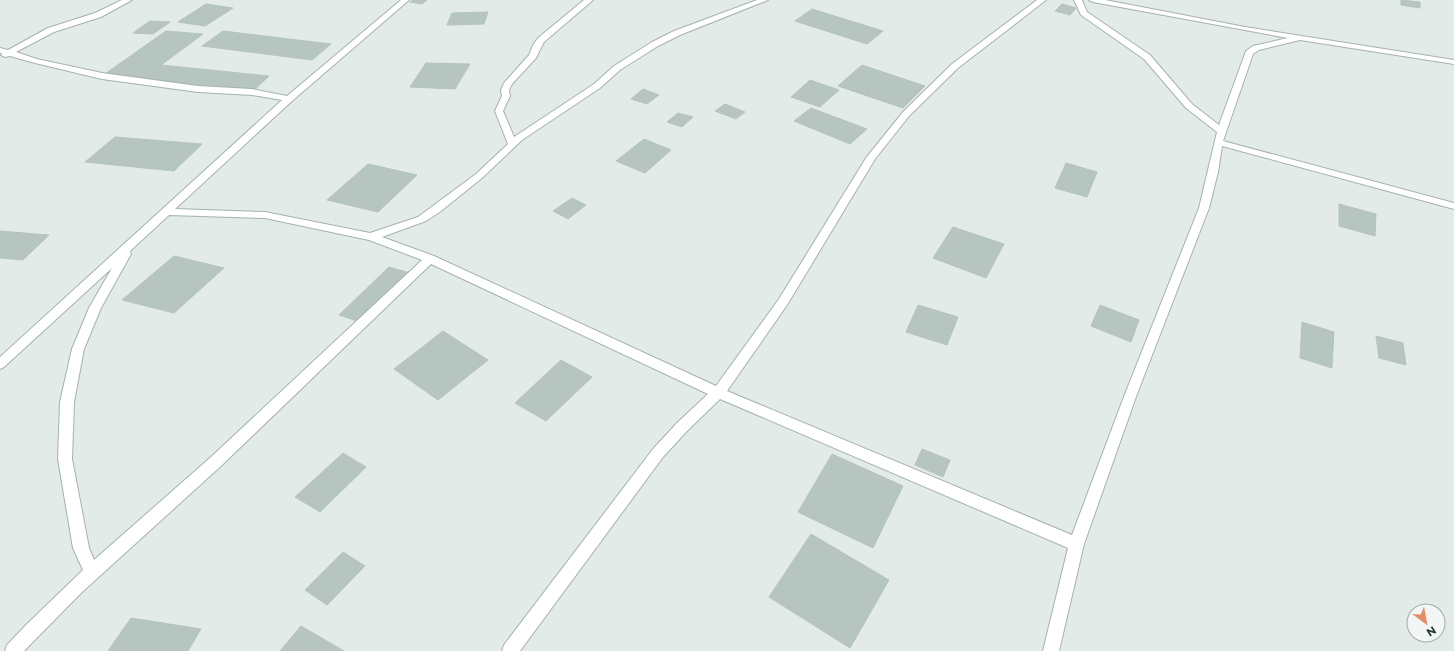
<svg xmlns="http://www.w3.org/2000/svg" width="1454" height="651" viewBox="0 0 1454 651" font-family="Montserrat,sans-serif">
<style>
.building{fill:#b7c5c0;stroke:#b5c3be}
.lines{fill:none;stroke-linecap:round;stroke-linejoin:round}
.minor-casing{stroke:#a5b2ae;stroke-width:2}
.minor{fill:#fff;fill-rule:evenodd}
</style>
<rect width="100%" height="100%" fill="#e2ebe7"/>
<path class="building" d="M413 0H427L422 4 410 2Z
M1401 0 1420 2V8L1401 5Z
M206 4 233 8 205 26 178 22Z
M1062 4 1076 8 1070 15 1055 11Z
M812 9 883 31 867 44 795 21Z
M488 12 484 24 447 25 452 13Z
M150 21 170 22 153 34 133 33Z
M166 31 203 34 161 65 269 76 252 92 102 76Z
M223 31 331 44 312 60 202 46Z
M426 63 470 64 455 89 410 87Z
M862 65 925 86 903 108 838 86Z
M810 80 839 90 820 107 791 97Z
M643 89 659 95 647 104 631 99Z
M725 104 745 112 736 119 715 111Z
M811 108 867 129 850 144 794 121Z
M678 113 693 117 682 127 667 122Z
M115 137 202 144 174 171 85 162Z
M644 139 671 150 645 173 616 161Z
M1066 163 1097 172 1087 197 1055 188Z
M368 164 417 175 378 212 327 200Z
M572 198 586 205 568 219 553 211Z
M1339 204 1376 214 1375 236 1339 226Z
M953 227 1004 244 986 278 933 258Z
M0 231 49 235 23 260 0 258Z
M174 256 224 268 174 313 122 300Z
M389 267 410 273 360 322 339 315Z
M918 305 958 317 947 345 906 332Z
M1100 305 1139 320 1131 342 1091 326Z
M1302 322 1334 332 1332 368 1300 358Z
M443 331 488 360 438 400 394 369Z
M1376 336 1403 343 1406 365 1379 358Z
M561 360 592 377 546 421 515 403Z
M922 449 950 460 943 477 915 465Z
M343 453 366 467 320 512 295 497Z
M832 454 903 486 873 548 798 512Z
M811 534 889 580 850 648 769 597Z
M343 552 365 566 327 605 305 590Z
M131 618 201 629 188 651H108Z
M301 626 344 651H280Z"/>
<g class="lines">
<defs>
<path id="minor" d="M122 0H132L101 17 54 32 16 52 37 59 102 73 198 86 252 89 287 96 401 0H409L292 101 175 209 265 212 370 233 418 217 476 174 508 144 495 111 502 96 501 90 504 83 529 55 533 45 538 38 584 0H593L544 42 536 58 512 84 509 90 510 96 503 111 514 137 594 84 614 66 652 42 674 31 757 0H768L680 35 658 46 620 70 600 88 522 140 482 178 441 211 426 221 382 237 434 256 716 386 779 299 866 158 903 112 952 64 1037 0H1046L958 68 909 116 875 159 787 305 727 391 1072 535 1125 394 1199 208 1217 132 1186 108 1144 59 1081 15 1074 0H1082L1087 12 1150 55 1192 104 1219 125 1246 51 1253 46 1288 38 1093 2 1089 0H1105L1245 27 1454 60V64L1300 40 1259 50 1253 54 1223 141 1454 203V209L1222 146 1218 172 1209 208 1137 394 1084 544 1059 651H1043L1068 548 720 399 687 431 663 457 520 651H502L504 645 653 449 677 423 708 394 431 264 221 466 81 593 24 651H5L7 645 27 624 83 570 73 548 58 459 60 402 72 349 89 308 112 268 4 367 0 369V357L282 100 252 95 198 92 102 79 35 63 10 56 5 57 1 55 2 53H0V48L8 50 48 28 95 13ZM169 215 265 218 369 240 422 260 211 457 94 560 89 548 72 459 74 402 84 349 101 308 131 254 130 251Z"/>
</defs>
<use href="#minor" class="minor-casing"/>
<use href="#minor" class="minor"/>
</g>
<g transform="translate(1426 623) rotate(148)"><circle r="19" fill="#f2f7f5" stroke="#a0aba8"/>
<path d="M0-3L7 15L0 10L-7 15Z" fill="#e48d67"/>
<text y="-6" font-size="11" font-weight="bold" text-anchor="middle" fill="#243a35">N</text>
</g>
</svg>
